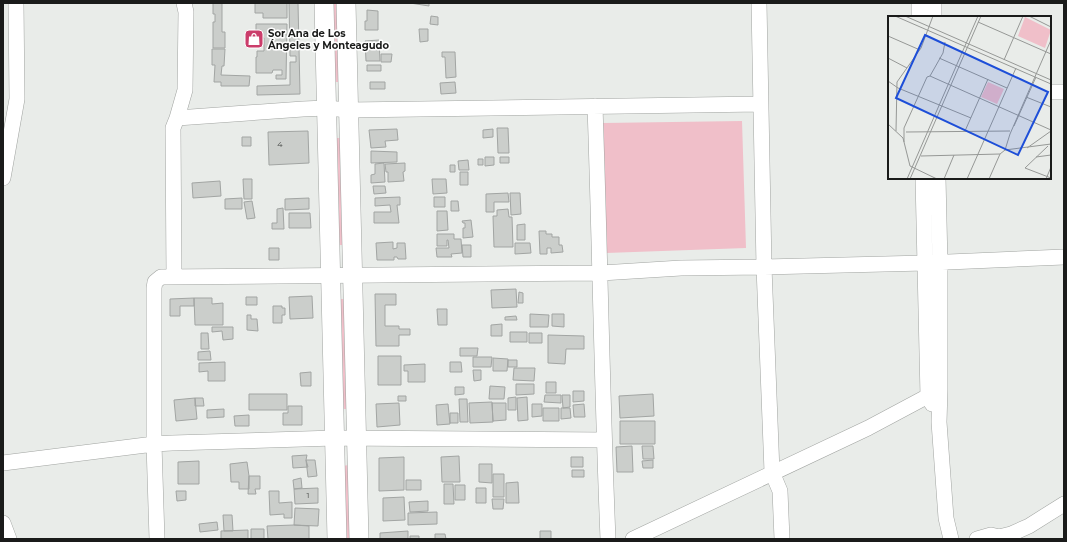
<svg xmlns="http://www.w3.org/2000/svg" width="1067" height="542" viewBox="0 0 1067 542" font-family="Montserrat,sans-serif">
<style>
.green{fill:#f0bfc9}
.building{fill:#cbcecb;stroke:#a2a5a3}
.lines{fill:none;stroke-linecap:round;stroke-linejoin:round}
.minor-casing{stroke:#a1a4a1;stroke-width:16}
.tertiary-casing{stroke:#a1a4a1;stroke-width:20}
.minor{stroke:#fff;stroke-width:15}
.tertiary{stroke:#fff;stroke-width:19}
.labels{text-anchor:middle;stroke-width:3;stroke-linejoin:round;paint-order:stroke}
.number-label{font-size:8px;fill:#464846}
.poi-label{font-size:10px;font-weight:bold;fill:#1a1b1a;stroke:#fff;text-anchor:start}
.inset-road{fill:none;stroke:#969896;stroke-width:1}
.view{fill:#1d4ed8;fill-opacity:0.15;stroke:#1d4ed8;stroke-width:2}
.inset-edge{fill:none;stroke:#1a1b1a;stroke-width:2}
</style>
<rect width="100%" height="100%" fill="#e9ece9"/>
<path class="green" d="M332 3H339L340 82H333Z
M742 121 746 248 606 253 603 123Z
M334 138H341L344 245H337Z
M338 299H345L347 409H340Z
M349 465 351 539H344L342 466Z"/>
<path class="building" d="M213 3H222V32H225V48H213V22H215V14H213Z
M255 3H287V18H263V13H255Z
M289 3H298L300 94 257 95V86L290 85V62H296V56H290Z
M410 3H429V6Z
M367 10 378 11V30H365V21H367Z
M431 16 438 17V25L430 24Z
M256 24H287L286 79H276V75H282V70H273L272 73H256V57H257V51H264V38H256Z
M419 29H428V41L420 42Z
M379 40 380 61H366L365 41Z
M212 49H225L224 66H222L221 75 250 76 249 86H221V82H214L215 65H212Z
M442 52H455L456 77 446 78 445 57H442Z
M381 54H392L391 62H381Z
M367 65H381V71H367Z
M370 82H385V89H370Z
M455 82 456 93 441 94 440 83Z
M497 128H508L509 153H498Z
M397 129 398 140 385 141 386 147 371 148 369 130Z
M493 129V137L483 138V130Z
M308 131 309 163 269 165 268 132Z
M242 137H251V146H242Z
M371 151 397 152V162L371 163Z
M485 157H494V165L485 166Z
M500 157H509V163H500Z
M478 159H483V165H478Z
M468 160 469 170H459L458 161Z
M384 163 385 182 371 183V175L375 174V164Z
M405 163V171L403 172 404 181 388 182V172H386L385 164Z
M450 165H455V172H450Z
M460 172H468V185H460Z
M243 179H252V199H244Z
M432 179H446L447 193 433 194Z
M220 181 221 196 193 198 192 183Z
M373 186H385L386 193 374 194Z
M508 193 509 202H494V212H486V194Z
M510 193H520L521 214 511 215Z
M400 197V205H397L399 223H374V212H391L390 205 375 206V198Z
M434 197H445V207H434Z
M242 198V209H225V199Z
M309 198V209L285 210V199Z
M252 201 255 218 247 219 244 202Z
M451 201H458L459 211H451Z
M283 208 284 229H272V223H277V209Z
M508 209 509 217H512L513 247H494L493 216H497V210Z
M437 211H447L448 230 437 231Z
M289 213H310L311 228H289Z
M471 220 473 237 463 238V228H465V223H463L462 221Z
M525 224V240H517V225Z
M539 231H546V234H552V237H559V245H562L563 252 551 253V248H547V254H540Z
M437 234H454V239H461L462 253 451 254 452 257H437L436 248H449L448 240H447V246H437Z
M393 242V249L397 248V243H405L406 259H398L397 257H394V260H377L376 243Z
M515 243H530L531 253 515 254Z
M462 245H471V257H463Z
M269 248H279V260H269Z
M516 289 517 307 492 308 491 290Z
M519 292 523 293V303H518Z
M375 294H396V305H385V326H399V329H410V335H399V346H376Z
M312 296 313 318 290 319 289 297Z
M246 297H257V305H246Z
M194 298H212V304L223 303V325H195Z
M194 298V306H180V316H170V299Z
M273 306H282V308H285V315H282V323H273Z
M437 309H447V325H438Z
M530 314 549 315 548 327H530Z
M552 314H564V327L552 326Z
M247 315H251V319H257L258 331 247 330Z
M516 316 517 320H505V317Z
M502 324V336H491V325Z
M212 327H233V339L223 340 222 331 212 332Z
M510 332H527V342H510Z
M201 333H208L209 349H201Z
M529 333H542V343H529Z
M548 335 584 336V349H566L565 364 548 363Z
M460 348H478L477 356H460Z
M210 351 211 360H198V352Z
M378 356H401V385H378Z
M473 357H492L491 367H473Z
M493 358 508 359 507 371H493Z
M508 360H517V367H508Z
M225 362V381H208V371L199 372V363Z
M450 362H461L462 372H450Z
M425 364V382H408V371H404V365Z
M514 368H535L534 381 513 380Z
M473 370H481V380L474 381Z
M311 372V386H301L300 373Z
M546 382H556V393H546Z
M516 384H534V394L516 395Z
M490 386 505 387 504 399H489Z
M455 387H464V394L455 395Z
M573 391H584V401L573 402Z
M249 394H287V410H249Z
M653 394 654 416 620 418 619 396Z
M545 395H561V403L544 402Z
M562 395H570V407L563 408Z
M398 396H406V401H398Z
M516 397V410H508V398Z
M527 397 528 420 518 421 517 398Z
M195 398H203L204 406H195Z
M195 398 197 419 176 421 174 400Z
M459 399H467L468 422H460Z
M492 402 493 422 470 423 469 403Z
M399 403 400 425 377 427 376 404Z
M492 403H506V420L493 421Z
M448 404 450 424 437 425 436 405Z
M532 404H542V416L532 417Z
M584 404 585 417H574L573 405Z
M288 406H302V425H283V413H288Z
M543 408H559V421H543Z
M561 408H570L571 418 561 419Z
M224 409V417L207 418V410Z
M450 413H458V423H450Z
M249 415V426H235L234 416Z
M620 421H655V444H620Z
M632 446 633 472H617L616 447Z
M642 446H653L654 459H643Z
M307 455 306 460 308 467 293 468 292 456Z
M459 456 460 482H442L441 457Z
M404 457V490L379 491V458Z
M571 457H583V467H571Z
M306 460H315L317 476 308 477Z
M653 460V468H643L642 461Z
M199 461V484H178V462Z
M247 462 249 476V489H239V482H231L230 464Z
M479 464H492V483L479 482Z
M572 470H584V477H572Z
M493 474H504V497H493Z
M249 476H260V489H255L256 494H248Z
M301 478 302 488 294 489 293 480Z
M406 480H421V490H406Z
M518 482 519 503H506V483Z
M444 484H453L454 504H444Z
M455 485H465V500H455Z
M318 488V503L295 504 294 489Z
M476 488H486V503H476Z
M176 491H186V500L177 501Z
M269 491H279V503L292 502V518H284V514L270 515Z
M404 497 405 520 383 521V498Z
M492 499H504L503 509H493Z
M428 501V511L410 512 409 502Z
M295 508 319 509 318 526 294 525Z
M437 512V524L408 525V513Z
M223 515H232L233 531H224Z
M217 522 218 530 200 532 199 524Z
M294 525 309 526V539H268L267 526Z
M251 529H264V539H251Z
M248 530V539H221V531Z
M408 531V539H380V533Z
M540 531H551V539H540Z
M435 534H445L446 539H435Z
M410 536H419V539H410Z"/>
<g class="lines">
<defs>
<path id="minor" d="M759 3 764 267 772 472 780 491 782 539
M919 3V17
M934 3V17
M1050 92H1064
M595 106C600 251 602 395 608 539
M177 118 303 109 326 108 349 110 761 104
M3 178 17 99 16 3
M923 178 928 396 932 404
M938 178 940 263V390L939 422 946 518 951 539
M174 277 173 128 177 118 185 90 186 12 184 3
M3 463 154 444 172 443 335 438 604 440
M3 523 9 539
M157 539 154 444V288L155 282 161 277 601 273 681 268 764 267 925 263 1064 257
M633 539 868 428 928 396
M977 539 991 535 999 537 1011 534 1029 526 1064 504"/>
<path id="tertiary" d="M324 3 337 539
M346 3 359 539"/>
</defs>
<use href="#minor" class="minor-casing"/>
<use href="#tertiary" class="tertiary-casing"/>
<use href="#minor" class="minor"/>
<use href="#tertiary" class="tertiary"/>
</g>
<defs>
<symbol id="shop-square" viewBox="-11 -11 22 22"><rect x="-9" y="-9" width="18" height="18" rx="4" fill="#cb3d6b" stroke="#fff"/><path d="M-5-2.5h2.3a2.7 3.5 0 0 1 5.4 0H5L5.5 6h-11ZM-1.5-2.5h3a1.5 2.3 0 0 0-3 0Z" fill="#fff"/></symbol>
</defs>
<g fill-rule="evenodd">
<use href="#shop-square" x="243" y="28" width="22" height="22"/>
</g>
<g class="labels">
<g class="number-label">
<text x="280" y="147">4</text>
<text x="308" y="498">1</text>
</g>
<g class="poi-label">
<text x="268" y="37">Sor Ana de Los<tspan x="268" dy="12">Ángeles y Monteagudo</tspan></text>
</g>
</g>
<g transform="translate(888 16)">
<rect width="163" height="163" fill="#e9ece9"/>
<path d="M137 1 163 14 157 32 130 20ZM100 66 116 73 109 88 93 81Z" fill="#f0bfc9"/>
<path class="inset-road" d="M7 0 163 68M17 0 163 64M141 0 163 11M90 6 163 38M0 20 32 34M0 42 19 52M51 42 119 72M116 44 135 0M42 60 163 114M0 65 10 72 83 102M138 81 163 91M0 108 15 122 22 150 49 163M126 110 148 61M8 115 9 66 33 32 45 0M77 115 100 63M18 116 122 115M122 118 163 24M16 126V112L39 61 42 60 55 37 57 26M160 130 137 152 163 162M139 132 163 115M117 134 122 118M33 140 112 138M148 141 163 139M19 163 90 0M22 163 93 0M56 163 66 139M79 163 128 52M101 163 112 138 117 134 163 128M158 163 163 151"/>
<path class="view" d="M37 19 160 76 130 139 8 82Z"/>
<rect width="163" height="163" class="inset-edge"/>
</g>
<rect width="1067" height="542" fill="none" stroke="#1a1b1a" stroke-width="8"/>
</svg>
